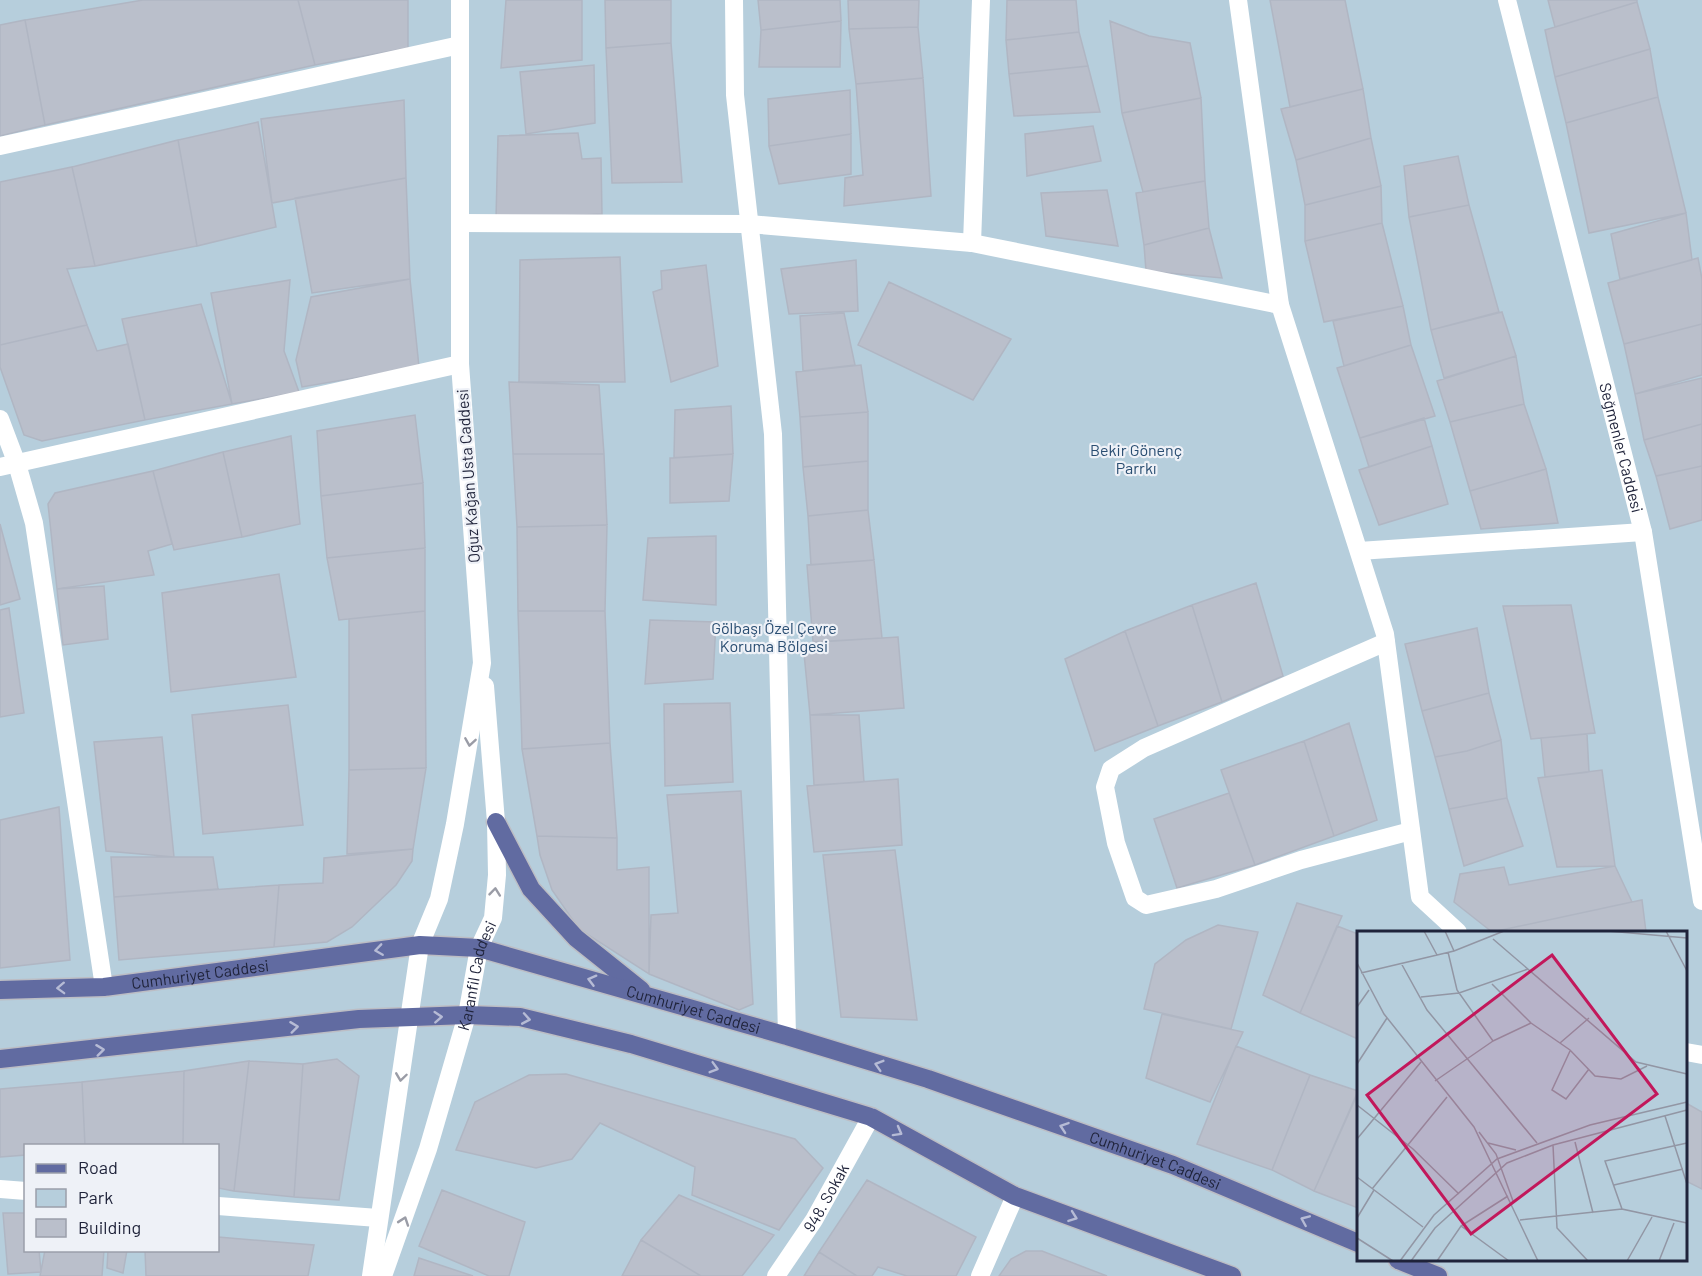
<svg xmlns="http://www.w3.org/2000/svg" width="1702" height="1276" viewBox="0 0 1702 1276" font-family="Barlow,sans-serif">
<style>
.green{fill:#b6cedc;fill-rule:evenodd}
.building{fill:#babfcb;stroke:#b0b6c3;stroke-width:1.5}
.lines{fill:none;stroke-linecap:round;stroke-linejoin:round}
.major-casing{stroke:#bcbdc4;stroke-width:21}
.minor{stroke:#fff;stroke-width:18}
.major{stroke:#616ba1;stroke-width:18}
.oneway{stroke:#9a9ca6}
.oneway2{stroke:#b6bbd5}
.labels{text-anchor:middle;stroke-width:4.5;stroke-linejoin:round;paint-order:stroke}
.street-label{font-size:16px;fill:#1f233a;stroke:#eef1f7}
.park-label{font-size:16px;fill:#294d71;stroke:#eef1f7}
.inset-road{fill:none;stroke:#9296a4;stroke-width:1.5}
.view{fill:#c2185b;fill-opacity:0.15;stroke:#c2185b;stroke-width:3}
.inset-edge{fill:none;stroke:#1f233a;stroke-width:3}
</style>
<rect width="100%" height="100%" fill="#dee2ea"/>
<path class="green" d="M0 0H1702V1276H0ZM1358 932H1686V1260H1358ZM26 1146H218V1250H26Z"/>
<path class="building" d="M143 0H298L315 65 45 125 25 20Z
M298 0H408V48L315 65Z
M506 0H582V60L501 68Z
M605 0H671V43L606 48Z
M758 0H840L841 21 761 30Z
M848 0H919L918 27 849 29Z
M1007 0H1076L1079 32 1006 40Z
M1270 0H1345L1363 89 1290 107Z
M1548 0H1637V2L1555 27Z
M1637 2 1650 49 1555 77 1545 30Z
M25 20 45 125 0 136V25Z
M841 21 840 67H759L761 30Z
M1110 21 1149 36 1190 43 1201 98 1122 113Z
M918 27 923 78 856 84 849 29Z
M1079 32 1088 66 1009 74 1006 40Z
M671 43 682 182 612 183 606 48Z
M1650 49 1658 97 1566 123 1555 77Z
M594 65 595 123 526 134 520 72Z
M1088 66 1100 112 1014 116 1009 74Z
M923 78 931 196 844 206 845 178 863 175 856 84Z
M1363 89 1371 138 1296 160 1281 109Z
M850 90 851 134 769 146 768 99Z
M1658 97 1686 213 1589 233 1566 123Z
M1201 98 1205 181 1143 192 1122 113Z
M404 100 406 178 272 203 261 119Z
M258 122 276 227 197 246 178 140Z
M1093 126 1101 161 1027 176 1025 134Z
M578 133 582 159 601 158 602 214 496 219 498 136Z
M851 134V174L779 184 769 146Z
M1371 138 1381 186 1305 205 1296 160Z
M178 140 197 246 95 266 72 167Z
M1458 156 1469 205 1409 217 1404 166Z
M72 167 95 266 67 269 87 325 0 345V182Z
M406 178 410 279 312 293 295 198Z
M1205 181 1209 228 1144 245 1136 193Z
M1381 186 1382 223 1305 241V205Z
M1107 190 1118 246 1046 236 1041 193Z
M1469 205 1499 312 1431 330 1409 217Z
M1686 213 1692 260 1620 279 1611 234Z
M1382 223 1403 306 1324 322 1305 241Z
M1209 228 1222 278 1146 271 1144 245Z
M620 257 625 382H519L520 260Z
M1698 258 1702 279V324L1624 344 1608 283Z
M856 260 858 311 789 314 781 269Z
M706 265 718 366 671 382 653 292 662 289 661 271Z
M410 279 419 367 302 387 296 360 311 297Z
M290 280 284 351 299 392 232 404 211 293Z
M889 282 1011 339 973 400 858 345Z
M201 304 232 404 145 420 122 319Z
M1403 306 1411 345 1344 366 1333 321Z
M1502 312 1516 356 1444 378 1431 330Z
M844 313 855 365 803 371 800 316Z
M1702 324V375L1635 394 1624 344Z
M87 325 97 351 128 344 145 420 42 441 24 435 0 367V345Z
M1411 345 1435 416 1360 438 1337 368Z
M1516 356 1524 404 1450 422 1437 381Z
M861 365 868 412 800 417 796 372Z
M1702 378V424L1644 440 1635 394Z
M509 382 599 385 604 454H513Z
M1524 404 1546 469 1470 491 1450 422Z
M731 406 733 454 674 458 675 410Z
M868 412V461L803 467 800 417Z
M415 415 423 483 321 496 317 431Z
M1424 418 1432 446 1369 467 1360 438Z
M1702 424V466L1656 476 1644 440Z
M291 436 300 524 242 537 223 452Z
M1432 446 1448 504 1379 525 1359 470Z
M223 452 242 537 174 550 153 471Z
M513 454H604L607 525 517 527Z
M733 454 729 501 670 503V458Z
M868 461V510L808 516 803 467Z
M1702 466V520L1670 529 1656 476Z
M1546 469 1558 523 1481 529 1470 491Z
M153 471 172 544 148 551 154 575 57 589 48 504 55 493Z
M423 483 425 548 327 558 321 496Z
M868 510 874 560 811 565 808 516Z
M0 524 20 599 0 605Z
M607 525 605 611H518L517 527Z
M716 536V605L643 600 648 538Z
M425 548V611L339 620 327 558Z
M874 560 882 638 813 642 807 565Z
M279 574 296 677 171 692 162 593Z
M1256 583 1283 676 1222 702 1192 605Z
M104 586 108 639 63 645 57 589Z
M1192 605 1222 702 1158 726 1125 631Z
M1571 605 1595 733 1531 739 1503 606Z
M9 608 24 713 0 717V610Z
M425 611 426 768 349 770V619Z
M518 611H605L610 743 522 749Z
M650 620 716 622 713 679 645 684Z
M1477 628 1489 693 1422 711 1405 644Z
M1125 631 1158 726 1095 751 1065 659Z
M898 637 904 708 810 715 803 643Z
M1489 693 1501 740 1467 751 1435 757 1422 711Z
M730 703 733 782 665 786 664 704Z
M288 705 303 825 203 834 192 715Z
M810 715H859L864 782 814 785Z
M1349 723 1377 820 1334 836 1304 741Z
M1587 734 1589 772 1545 777 1541 738Z
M162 737 174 857 106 851 94 742Z
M1501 740 1507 798 1449 809 1435 757 1467 751Z
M1304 741 1334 836 1255 865 1221 770Z
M610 743 617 838 537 836 522 749Z
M426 768 413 849 347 854 349 770Z
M1602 770 1615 866 1557 867 1538 778Z
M898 779 902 845 814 852 807 786Z
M741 791 753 1004 739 1010 649 974 651 915 678 913 667 795Z
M1229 793 1255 865 1177 888 1154 819Z
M1507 798 1523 846 1464 866 1449 809Z
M59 807 70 960 0 968V820Z
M537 836 617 838V870L649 867V974L579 929 552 890 540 855Z
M413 849 412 861 396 885 352 927 327 942 274 947 279 885 323 883 324 858Z
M895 850 917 1020 841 1017 823 855Z
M111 857H213L218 889 114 897Z
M1615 866 1632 902 1492 932 1454 902 1460 874 1504 867 1509 885Z
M279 885 274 947 119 960 114 897Z
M1642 900 1646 932H1492L1632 902Z
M1297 903 1342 916 1300 1013 1263 995Z
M1218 925 1258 932 1231 1029 1144 1009 1155 964 1186 940Z
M1337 926 1358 934V1039L1300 1013Z
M1162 1014 1243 1032 1210 1102 1146 1078Z
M1236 1046 1310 1075 1272 1170 1197 1144Z
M337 1059 359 1076 339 1200 294 1197 303 1064Z
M249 1061 234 1191 218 1188V1146H183L184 1071Z
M249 1061 303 1064 294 1197 234 1191Z
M184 1071 183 1146H85L82 1082Z
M566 1074 795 1139 823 1168 779 1230 692 1195 695 1167 600 1123 572 1159 536 1168 456 1150 475 1102 529 1075Z
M1310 1075 1358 1091 1314 1191 1272 1170Z
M82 1082 85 1146H26V1155L0 1157V1089Z
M1358 1093V1208L1314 1191Z
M1686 1103 1702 1112V1189L1686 1181Z
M867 1180 976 1237 956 1276H907L878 1267 872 1276H857L819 1252Z
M442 1190 525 1222 509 1276H489L419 1246Z
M679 1195 774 1235 742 1276H701L641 1240Z
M3 1213H26V1250H39L41 1272 8 1274Z
M218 1237 314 1245 308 1276H146L145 1250H218Z
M641 1240 701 1276H622Z
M45 1250H104L102 1276H40Z
M108 1250H127L123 1273 107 1268Z
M1026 1251H1042L1107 1276H999L1011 1259Z
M819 1252 857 1276H804Z
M419 1258 473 1276H414Z"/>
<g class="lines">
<defs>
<g id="major">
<path d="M496 822 531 889 576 938 641 990"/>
<path id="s4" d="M0 990 104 987 420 945 479 948 787 1036 928 1079 1173 1165 1358 1243"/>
<path d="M0 1059 359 1019 467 1015 520 1017 631 1044 871 1117 1015 1196 1232 1276"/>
<path d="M1398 1260 1438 1276"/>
</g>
</defs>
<use href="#major" class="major-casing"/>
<g class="minor">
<path d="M734 0 735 95 773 434 787 1036"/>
<path d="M981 0 972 243 1280 305"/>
<path d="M1238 0 1280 305 1385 634 1420 897 1458 932"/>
<path id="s1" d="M1507 0 1643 532 1702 901"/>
<path d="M0 146 460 45"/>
<path d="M460 223 749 224 972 243"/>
<path d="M0 419 17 464 34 523 104 987"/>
<path d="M0 467 460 364"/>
<path d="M1359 551 1643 532"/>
<path d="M1386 642 1144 748 1111 769 1105 787 1116 843 1135 898 1146 905 1216 889 1301 860 1411 831"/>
<path d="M1686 1052 1702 1055"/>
<path d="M0 1189 26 1191"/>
<path d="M218 1206 378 1218"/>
<path d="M371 1276 420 945 439 899 455 824 482 663 460 364V0"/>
<path id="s2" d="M383 1276 428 1149 467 1015 479 948 493 918 497 875 496 822 485 686"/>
<path id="s3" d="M776 1276 814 1220 871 1117"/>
<path d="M980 1276 1015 1196"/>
</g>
<use href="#major" class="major"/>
</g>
<defs><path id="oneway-chevron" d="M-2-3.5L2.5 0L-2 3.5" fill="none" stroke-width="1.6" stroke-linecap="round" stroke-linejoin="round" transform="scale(1.5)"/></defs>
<g class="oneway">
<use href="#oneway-chevron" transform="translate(470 742) rotate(99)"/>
<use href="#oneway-chevron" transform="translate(495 892) rotate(-84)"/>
<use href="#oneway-chevron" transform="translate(401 1077) rotate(98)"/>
<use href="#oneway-chevron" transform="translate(404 1221) rotate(-71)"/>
</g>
<g class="oneway2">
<use href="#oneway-chevron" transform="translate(379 950) rotate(172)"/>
<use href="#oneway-chevron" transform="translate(592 980) rotate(-165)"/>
<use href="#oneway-chevron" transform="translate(61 988) rotate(178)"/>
<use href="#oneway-chevron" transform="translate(438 1017) rotate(-4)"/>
<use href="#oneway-chevron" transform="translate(526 1019) rotate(10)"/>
<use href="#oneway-chevron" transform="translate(294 1027) rotate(-7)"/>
<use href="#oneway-chevron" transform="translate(100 1050) rotate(-7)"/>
<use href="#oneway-chevron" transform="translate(879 1065) rotate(-163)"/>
<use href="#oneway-chevron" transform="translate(714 1068) rotate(16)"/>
<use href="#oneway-chevron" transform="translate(1064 1127) rotate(-161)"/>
<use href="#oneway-chevron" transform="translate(898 1132) rotate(29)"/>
<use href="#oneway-chevron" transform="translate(1073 1217) rotate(20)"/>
<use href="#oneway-chevron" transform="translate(1305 1220) rotate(-157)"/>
</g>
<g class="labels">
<g class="street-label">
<text dy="6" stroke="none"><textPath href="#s1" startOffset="462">Seğmenler Caddesi</textPath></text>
<text transform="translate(468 476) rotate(-94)" y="6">Oğuz Kağan Usta Caddesi</text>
<text dy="6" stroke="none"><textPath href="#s4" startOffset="201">Cumhuriyet Caddesi</textPath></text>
<text dy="6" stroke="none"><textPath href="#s2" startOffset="315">Karanfil Caddesi</textPath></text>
<text dy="6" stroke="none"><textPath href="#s4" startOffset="705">Cumhuriyet Caddesi</textPath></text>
<text dy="6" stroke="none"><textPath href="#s4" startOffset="1191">Cumhuriyet Caddesi</textPath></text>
<text dy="6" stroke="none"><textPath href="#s3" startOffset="93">948. Sokak</textPath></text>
</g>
<g class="park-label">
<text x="1136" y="456">Bekir Gönenç<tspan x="1136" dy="18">Parrkı</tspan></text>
<text x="774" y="634">Gölbaşı Özel Çevre<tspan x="774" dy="18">Koruma Bölgesi</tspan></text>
</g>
</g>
<g transform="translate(1357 931)">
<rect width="330" height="330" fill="#dee2ea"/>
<path d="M0 0H330V330H0Z" fill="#b6cedc"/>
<path class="inset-road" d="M67 0 80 24M88 0 97 20M251 0 330 7M309 0 330 40M136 8 279 131 330 143M91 21 100 59 136 110 174 92M0 32 27 83 117 196 181 330M44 32 70 79 180 212M4 42 97 20 147 0M135 53 174 92 213 119 238 145 264 148 290 135M64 66 102 62 171 38M0 76 12 59M203 112 232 87M213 120 195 159 209 168 232 138M0 133 30 87M78 150 136 110M0 174 56 218 102 263M308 185 330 253M122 201 139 223 156 270M0 208 64 131M218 211 236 282M131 212 159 219M330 212 248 230 265 278 330 292M196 214 200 297 231 330M0 246 66 296M257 254 326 238M15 258 90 166M0 287 17 259M163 289 265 278M104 295 151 265M0 307 36 330M43 330 77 284 140 228 233 194 330 171M54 330 78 297 150 232 196 214 330 179M80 330 104 295 152 330M270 330 295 286M302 330 317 292"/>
<path class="view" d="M195 24 300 163 114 303 10 164Z"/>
<rect width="330" height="330" class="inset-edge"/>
</g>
<rect x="24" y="1144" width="195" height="108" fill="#eef1f7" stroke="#9b9fab" stroke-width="1.5"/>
<rect x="36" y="1164" width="30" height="9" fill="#616ba1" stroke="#9b9fab" stroke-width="1.5"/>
<text x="78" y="1174" font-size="18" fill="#1f233a">Road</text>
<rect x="36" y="1189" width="30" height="18" fill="#b6cedc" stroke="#9b9fab" stroke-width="1.5"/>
<text x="78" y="1204" font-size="18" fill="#1f233a">Park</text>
<rect x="36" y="1219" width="30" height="18" fill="#babfcb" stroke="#9b9fab" stroke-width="1.5"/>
<text x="78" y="1234" font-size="18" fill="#1f233a">Building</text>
</svg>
